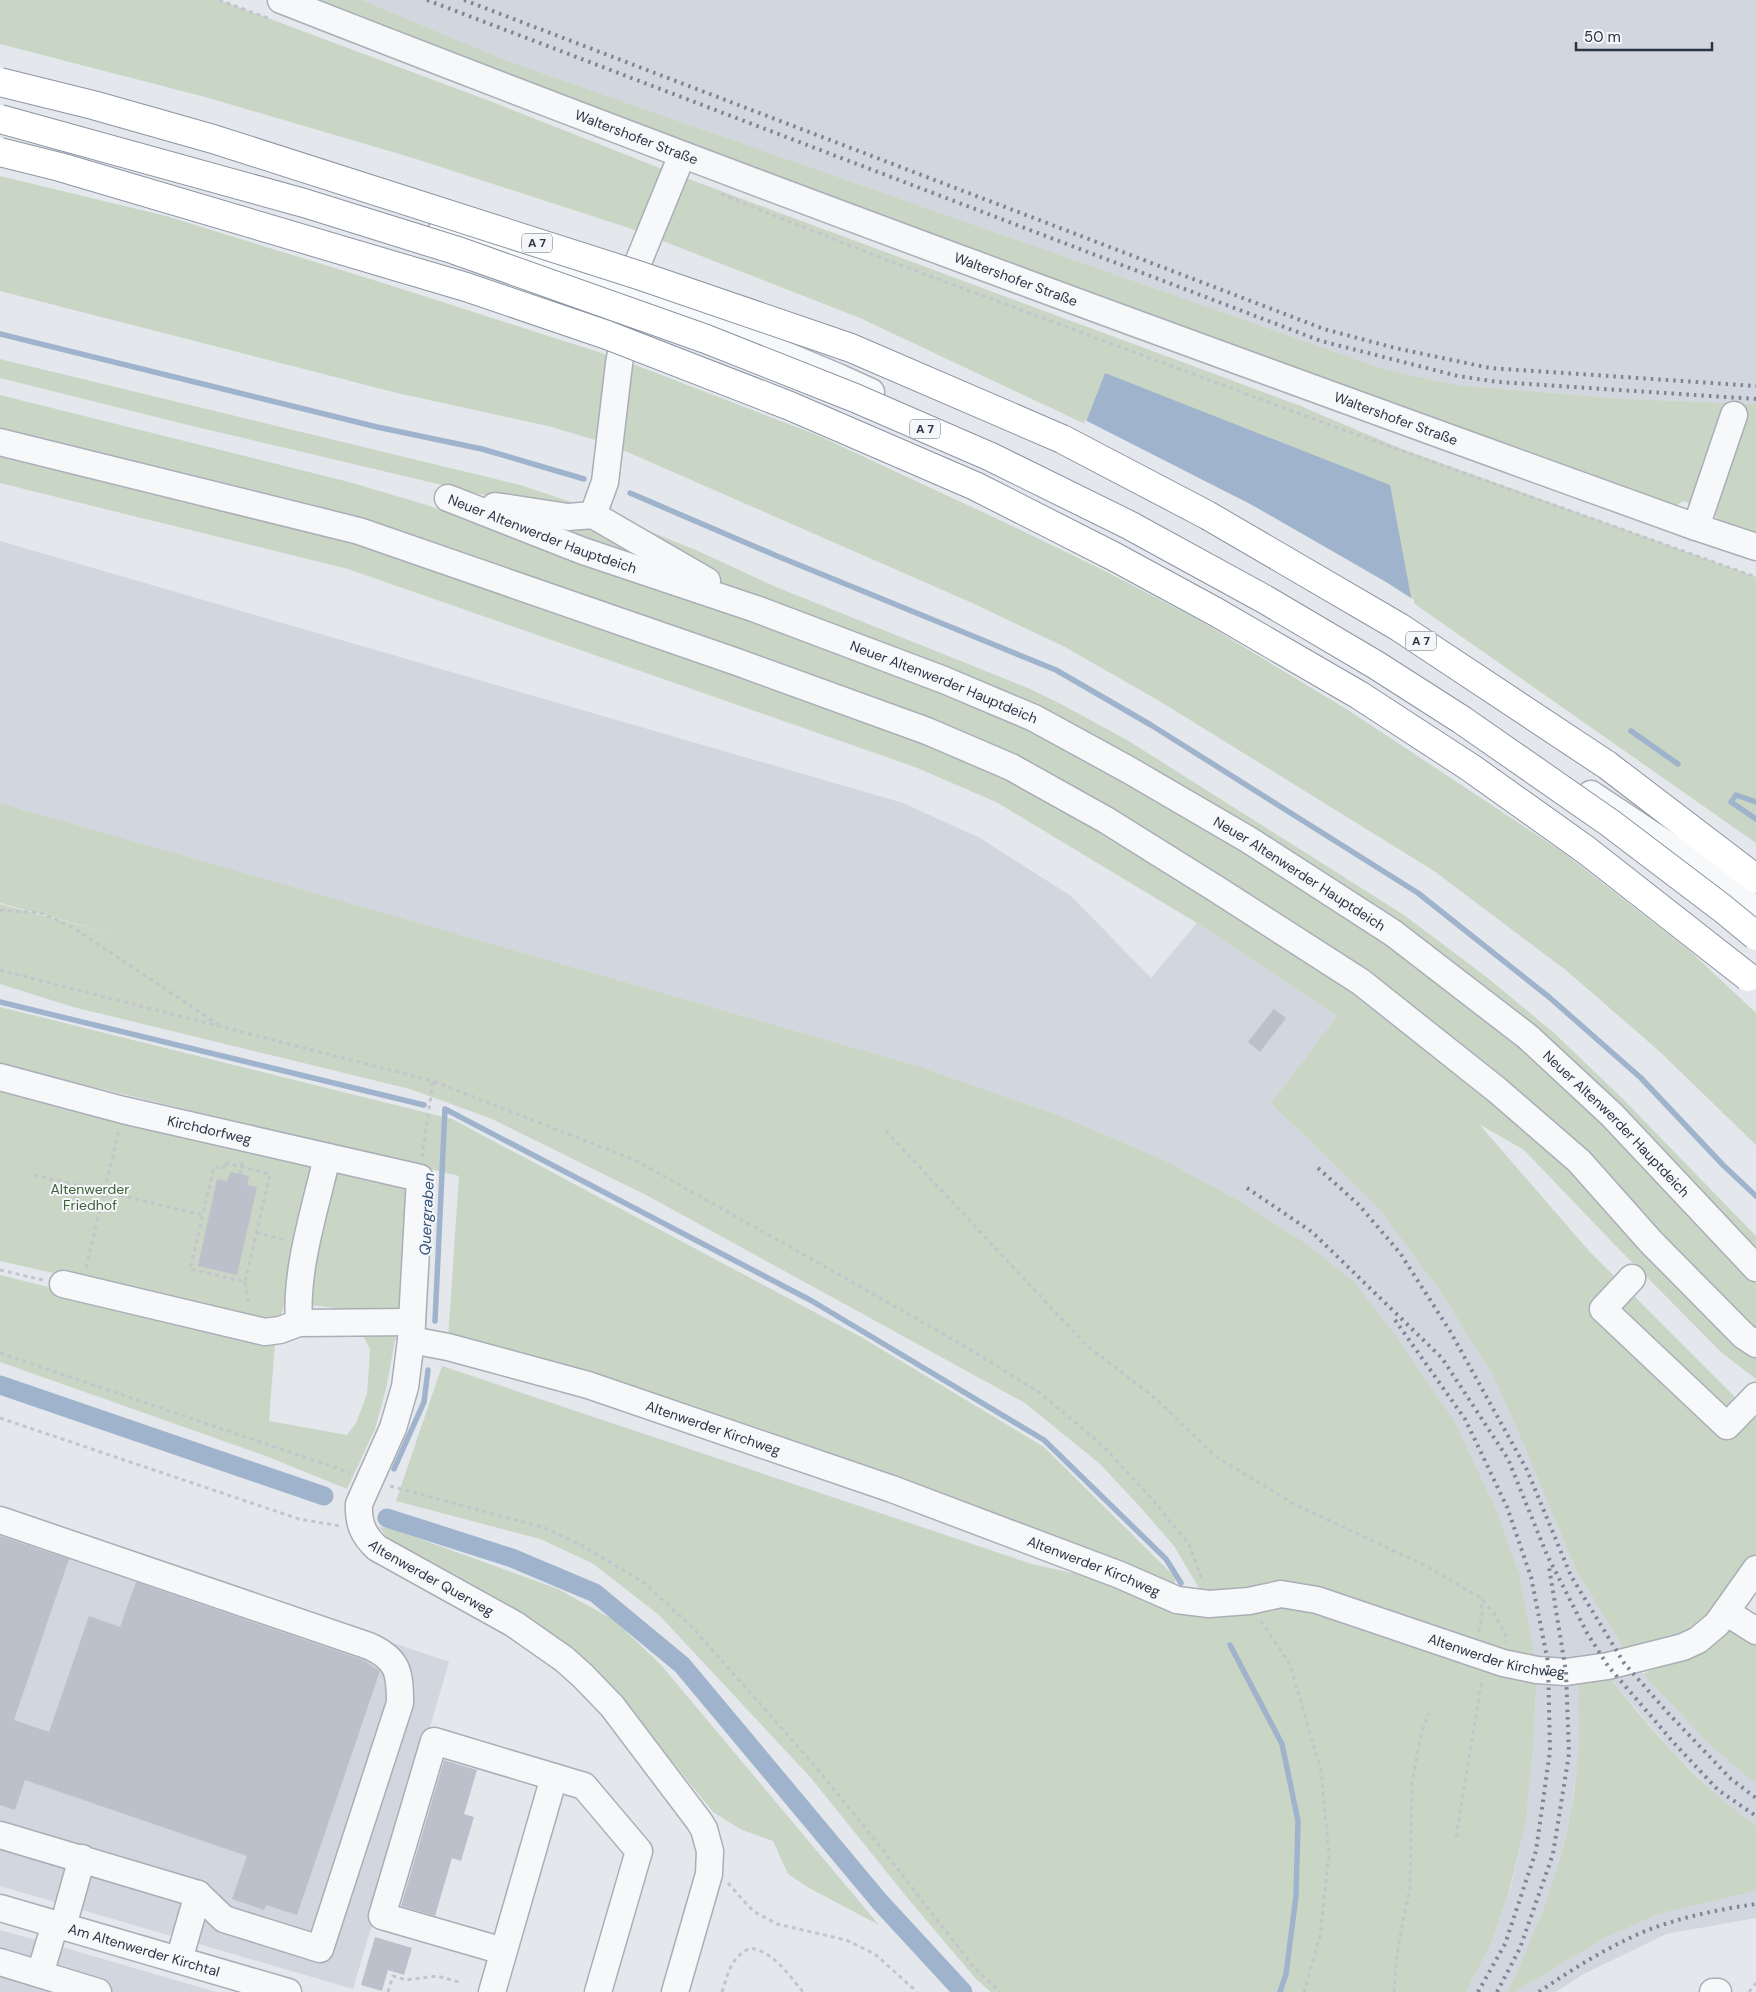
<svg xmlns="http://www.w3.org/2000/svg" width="1756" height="1992" viewBox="0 0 1756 1992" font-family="'DM Sans',sans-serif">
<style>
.built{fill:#d2d6de}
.green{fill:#c9d6c5}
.water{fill:#9fb4cc}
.pier{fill:#e4e7ec}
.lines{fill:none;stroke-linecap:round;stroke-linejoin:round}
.stream{stroke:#9fb4cc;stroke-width:5.5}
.canal{stroke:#9fb4cc;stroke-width:19}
.building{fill:#bbc0ca}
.minor-casing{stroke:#a9aeb7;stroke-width:29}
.highway-casing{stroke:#8b94a3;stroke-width:30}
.path{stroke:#c2c5cb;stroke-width:3;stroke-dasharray:4 4;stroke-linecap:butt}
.minor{stroke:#f7f8fa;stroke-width:26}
.highway{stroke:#fff;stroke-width:28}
.rail{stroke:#7d8696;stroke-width:4;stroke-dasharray:2.5 5;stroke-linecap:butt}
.highway-bridge-casing{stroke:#8b94a3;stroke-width:30;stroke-linecap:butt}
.highway-bridge{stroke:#fff;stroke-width:28}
.labels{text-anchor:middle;stroke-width:4;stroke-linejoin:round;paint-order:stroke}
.shield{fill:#f4f6f9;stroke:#676e7b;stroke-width:1}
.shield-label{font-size:12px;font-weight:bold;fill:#2b3445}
.street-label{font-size:14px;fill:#2b3445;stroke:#f4f6f9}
.park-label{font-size:14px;fill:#3f6138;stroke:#f4f6f9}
.water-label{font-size:15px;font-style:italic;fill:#34527a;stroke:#f4f6f9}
</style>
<rect width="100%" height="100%" fill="#e4e7ec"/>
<path class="built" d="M362 0H1756V404L1629 399 1493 388 1456 385 1387 370 505 60Z
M0 541 903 803 980 838 1071 896 1151 978 1197 923 1337 1016 1271 1103 1380 1210 1440 1291 1493 1376 1513 1418 1577 1572 1632 1660 1643 1674 1713 1748 1756 1784V1825L1729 1807 1672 1751 1609 1677 1578 1680 1580 1724 1577 1769 1570 1817 1556 1874 1529 1947 1507 1992H1466L1490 1946 1511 1887 1526 1821 1533 1748 1537 1670 1520 1576 1496 1509 1455 1422 1304 1242 1236 1199 1164 1160 1061 1116 918 1066 0 803Z
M0 1508 449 1662 353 1989 0 1886Z
M1756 1891V1918L1666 1934 1582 1975 1556 1992H1515L1603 1939 1658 1914Z
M0 1930 62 1947 216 1992H0Z"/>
<path class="green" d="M0 0H219L487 100 675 174 1298 405 1402 449 1756 577V843L1412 602 1105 373 1085 424 860 318 632 229 413 158 205 97 0 44Z
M306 0H362L505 60 1387 370 1456 385 1493 388 1629 399 1756 404V535C1741 530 1719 529 1714 512L1683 501 1676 506 1000 264Z
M0 176 166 216 380 282 620 359 817 435 1006 523 1101 569 1199 620 1348 710 1564 853 1691 952 1756 1013V1145L1659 1051 1567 971 1434 871 1161 702 1065 647 970 602 609 444 548 426 397 393 0 291Z
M0 359 520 485 571 502 575 510 497 498 184 424 0 378Z
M0 395 349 482 430 506 561 550 860 658 1075 748 1317 894 1496 1024 1636 1154 1756 1283V1338L1467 1059 1024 770 417 545 0 439Z
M0 442 359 531 737 662 1106 820 1497 1090 1756 1345V1379L1722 1353 1614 1244 1524 1150 1479 1124 1590 1252 1756 1418V1556L1744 1576 1696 1636 1627 1653 1577 1572 1513 1419 1493 1376 1440 1291 1380 1210 1271 1103 1337 1016 1197 923 996 802 915 767 348 569 0 483Z
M504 509 585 524 681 572Z
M634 525 698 551 776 587 1028 688 1061 704 1127 740 1404 915 1489 979 1554 1033 1623 1099 1756 1236V1259L1639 1133 1199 802 732 589 699 572Z
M0 803 918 1066 1061 1116 1164 1160 1236 1199 1304 1242 1354 1282 1395 1335 1455 1422 1496 1509 1520 1576 1537 1670 1533 1748 1526 1821 1509 1892 1490 1946 1466 1992H991L976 1979 905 1895 811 1778 659 1615 592 1563 540 1539 396 1501 442 1366 1032 1564 1208 1603 1174 1546 1142 1509 1100 1464 1025 1403 646 1195 492 1119 410 1089 73 1007 0 984V904L129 938 0 903Z
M0 1007 452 1119 861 1337 1044 1447 1175 1577V1590L448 1338 459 1176 0 1064Z
M0 1092 411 1184 399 1316 311 1305 286 1297 279 1324 0 1261Z
M0 1275 275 1343 269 1421 347 1435 356 1423 367 1394 370 1349 360 1330 396 1335 386 1389 375 1429 347 1489 266 1456 0 1362Z
M379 1527 390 1528 558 1589 614 1620 661 1665 879 1925 809 1888 788 1874 773 1841 742 1830 713 1812 616 1692 397 1549Z
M1730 1628 1756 1642V1784L1713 1748 1643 1674Z
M1609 1677C1653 1731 1698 1786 1756 1825V1891L1658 1914 1603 1939 1515 1992H1507C1542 1921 1570 1847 1577 1767 1580 1738 1579 1709 1578 1680Z"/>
<path class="water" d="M1105 373 1390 485 1412 602 1251 510 1085 424Z"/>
<path class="pier" d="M1085 420 1252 505 1386 582 1414 600V604L1411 605 1250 512 1151 459 1084 427Z"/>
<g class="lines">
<path class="stream" d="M0 334 377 427 482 449 584 479
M630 493 777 556 1056 670 1151 725 1418 893 1549 997 1641 1078 1723 1165 1756 1196
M1631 731 1678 764
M1756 802 1736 795 1731 802 1756 819
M0 1002 424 1105
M435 1321 445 1109 812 1301 1044 1440 1166 1559 1181 1583
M394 1469 424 1402 428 1370
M1230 1645 1282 1744 1298 1821 1296 1896 1286 1974 1280 1992"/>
<path class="canal" d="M0 1385 324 1496
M387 1518 512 1558 595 1593 682 1665 880 1902 963 1992"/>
</g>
<path class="building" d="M1274 1009 1286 1018 1260 1052 1248 1042Z
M230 1172 249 1176 247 1185 257 1187 237 1275 198 1266 217 1179 227 1181Z
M0 1536 69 1559 14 1720 49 1732 89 1616 120 1627 136 1582 363 1660 380 1671 297 1915 266 1905 264 1910 232 1899 247 1856 25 1780 15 1810 0 1805Z
M444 1760 477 1770 464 1814 474 1817 461 1861 452 1858 435 1916 401 1906Z
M375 1937 412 1948 404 1975 388 1970 382 1991 361 1985Z"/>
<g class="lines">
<defs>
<g id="minor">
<path id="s1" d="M281 0C750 184 1222 356 1696 527L1756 547"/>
<path d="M441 232 633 291 838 377 871 392"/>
<path d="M0 442 359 531 737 662 927 731 1011 767 1106 820 1218 890 1361 982 1497 1090 1579 1161 1651 1242 1744 1336 1756 1344"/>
<path id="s2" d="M448 498 583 551 756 609 944 680 1034 718 1129 770 1249 840 1393 933 1528 1037 1612 1115 1756 1268"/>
<path d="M495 506 568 517 593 515 707 581"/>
<path d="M593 515 605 482 619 364 635 270 682 155"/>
<path d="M1696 527 1734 415"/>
<path d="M1591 794 1674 849 1756 910"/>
<path id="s3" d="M0 1077 123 1110 420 1178 411 1340 405 1387 393 1428 359 1504C358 1523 363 1535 377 1548L514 1624 564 1659 583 1676 612 1706 699 1821 704 1829 710 1851 709 1874 675 1992"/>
<path d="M1632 1278 1603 1309 1727 1426 1756 1396"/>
<path d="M63 1284 265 1332 280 1330 299 1323 412 1322"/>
<path d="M299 1323C295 1269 315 1210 327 1157"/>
<path id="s4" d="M411 1340 448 1347 588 1385 892 1489 1120 1575 1177 1600 1209 1604 1249 1601 1281 1594 1317 1600 1503 1663 1537 1670 1566 1672 1608 1666 1683 1647 1698 1640 1717 1624 1756 1569"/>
<path d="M0 1520 369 1646C398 1659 400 1672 400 1703L320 1949 224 1919 198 1894"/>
<path d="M1726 1612 1756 1631"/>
<path d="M0 1835 198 1894 179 1960"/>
<path id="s5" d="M0 1908 288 1992"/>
<path d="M63 1926 82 1858"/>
<path d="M503 1951 382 1916 434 1741 584 1786 639 1851 598 1992"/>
<path d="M0 1962 98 1992"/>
<path d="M40 1974 55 1924"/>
<path d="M492 1992 554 1777"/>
<path d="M1713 1992H1718"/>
</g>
<path id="highway" d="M1062 439 1207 515 1399 627 1607 765 1756 879"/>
</defs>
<use href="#minor" class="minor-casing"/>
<use href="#highway" class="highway-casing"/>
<path class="path" d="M219 0 268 18
M721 194 876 256 1338 428 1756 577
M0 910 41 913 74 928 219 1025
M0 970 433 1081 637 1161 824 1266 966 1347 1040 1393 1101 1444 1150 1497 1189 1544 1203 1582
M886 1131 1086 1345 1155 1398 1215 1456 1292 1503 1424 1565 1481 1598 1495 1615 1507 1638 1506 1642
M422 1157 433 1081
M225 1163 270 1174 245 1282 190 1269 214 1167 223 1169Z
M240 1174 243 1158
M34 1175 203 1215
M256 1233 285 1240
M86 1268 119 1130
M0 1270 43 1280
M245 1282 249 1306
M0 1353 351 1473
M0 1418 299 1519 340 1526
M390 1486 545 1528 583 1546 643 1582 691 1626 816 1767 875 1840 973 1966 1000 1992
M1261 1621 1290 1665 1321 1770 1329 1854 1320 1936 1304 1992
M1479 1632 1482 1616 1481 1599
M1456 1837 1482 1679
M728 1883 753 1911 777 1924 846 1940 875 1954 917 1992
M388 1992 393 1976 406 1980 437 1976 459 1982
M722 1992C729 1971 730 1959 750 1948 774 1952 788 1974 803 1992
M1394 1992 1397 1955 1405 1910 1410 1890 1412 1782 1421 1735 1429 1713
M1749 1992 1756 1983"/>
<use href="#minor" class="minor"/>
<use href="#highway" class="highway"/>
<path class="rail" d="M427 0 1321 341 1458 376 1498 382 1756 399
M464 0 1324 329 1395 348 1490 368 1756 386
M1318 1168 1359 1205 1400 1253 1450 1331 1527 1470 1571 1576 1624 1663 1668 1713 1731 1779 1756 1798
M1247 1188 1312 1232 1442 1358 1508 1459 1547 1555 1587 1633 1608 1666 1674 1743 1718 1790 1756 1816
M1395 1320 1465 1419 1507 1507 1531 1577 1548 1662 1550 1751 1536 1851 1505 1944 1478 1992
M1497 1992 1520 1948 1553 1854 1569 1754 1566 1672 1549 1567
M1539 1992C1574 1968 1609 1946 1648 1930 1681 1917 1721 1909 1756 1904"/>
<defs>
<path id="highway-bridge" d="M0 82 93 105 213 139 638 275 851 348 1062 439
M0 119 304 203 455 250 706 339 855 398 991 457 1129 525 1266 600 1376 665 1462 720 1610 823 1722 908 1756 936
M0 152 60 167 466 287 607 335 790 406 975 486 1113 556 1216 612 1359 695 1471 768 1586 850 1748 977"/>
</defs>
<use href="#highway-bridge" class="highway-bridge-casing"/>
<use href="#highway-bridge" class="highway-bridge"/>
</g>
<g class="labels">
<g class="shield">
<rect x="522" y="233.5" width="30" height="19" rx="4"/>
<rect x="910" y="419.5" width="30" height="19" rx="4"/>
<rect x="1406" y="631.5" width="30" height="19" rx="4"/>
</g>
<g class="shield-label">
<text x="537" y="247">A 7</text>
<text x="925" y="433">A 7</text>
<text x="1421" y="645">A 7</text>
</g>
<g class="street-label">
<text dy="5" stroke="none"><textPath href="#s1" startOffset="381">Waltershofer Straße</textPath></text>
<text dy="5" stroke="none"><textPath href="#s1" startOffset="786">Waltershofer Straße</textPath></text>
<text dy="5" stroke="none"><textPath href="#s1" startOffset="1191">Waltershofer Straße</textPath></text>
<text dy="5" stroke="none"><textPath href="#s2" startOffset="101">Neuer Altenwerder Hauptdeich</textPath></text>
<text dy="5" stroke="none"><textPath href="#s2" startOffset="529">Neuer Altenwerder Hauptdeich</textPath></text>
<text dy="5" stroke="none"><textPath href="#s2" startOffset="934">Neuer Altenwerder Hauptdeich</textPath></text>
<text dy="5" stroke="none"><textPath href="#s2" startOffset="1339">Neuer Altenwerder Hauptdeich</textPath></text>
<text dy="5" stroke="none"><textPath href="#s3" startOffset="216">Kirchdorfweg</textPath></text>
<text dy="5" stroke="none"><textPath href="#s4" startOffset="315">Altenwerder Kirchweg</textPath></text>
<text dy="5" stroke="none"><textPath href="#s4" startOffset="720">Altenwerder Kirchweg</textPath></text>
<text dy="5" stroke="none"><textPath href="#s3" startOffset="879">Altenwerder Querweg</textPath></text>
<text dy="5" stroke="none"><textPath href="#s4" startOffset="1140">Altenwerder Kirchweg</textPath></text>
<text dy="5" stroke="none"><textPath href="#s5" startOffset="150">Am Altenwerder Kirchtal</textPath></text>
</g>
<g class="park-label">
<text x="90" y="1194">Altenwerder<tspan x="90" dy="16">Friedhof</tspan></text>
</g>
<g class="water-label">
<text transform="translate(427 1214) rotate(-87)" y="5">Quergraben</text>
</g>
</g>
<path d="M1576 42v8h136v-8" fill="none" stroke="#2b3445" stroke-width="2.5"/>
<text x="1584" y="42" font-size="15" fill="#2b3445" stroke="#f4f6f9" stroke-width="4" paint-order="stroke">50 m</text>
</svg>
